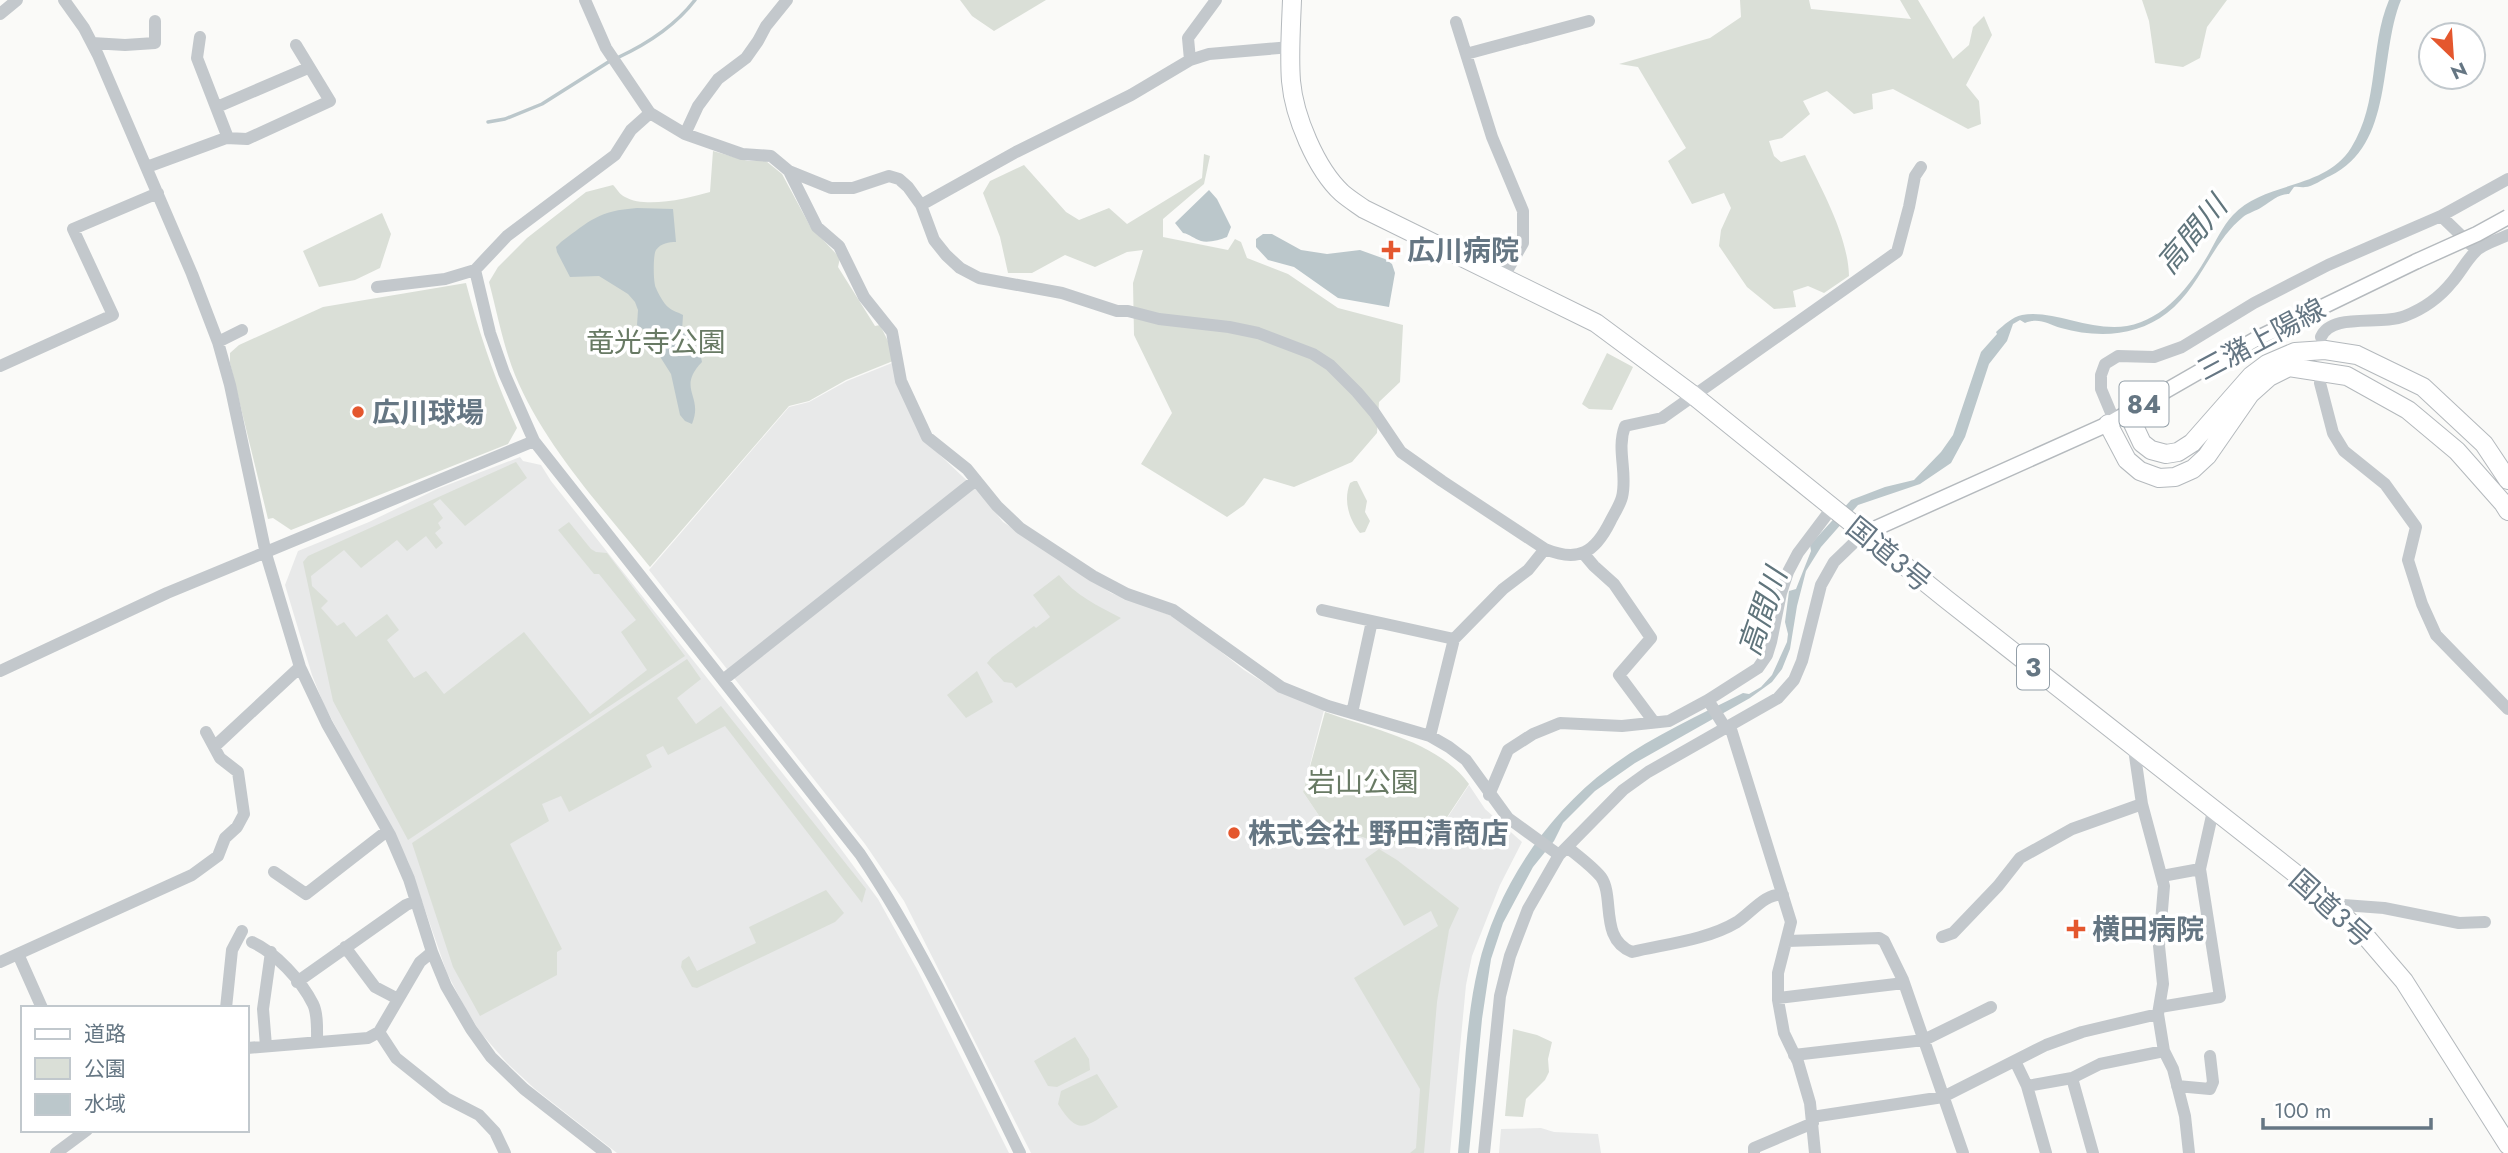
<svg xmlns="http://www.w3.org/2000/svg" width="2508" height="1153" viewBox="0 0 2508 1153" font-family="Jost,'Noto Sans JP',sans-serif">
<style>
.built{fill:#e8e9e9}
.green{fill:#dadfd7}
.water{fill:#bbc7cb}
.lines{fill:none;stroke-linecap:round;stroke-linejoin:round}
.stream{stroke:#bbc7cb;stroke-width:3.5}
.major-casing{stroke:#b5babe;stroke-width:17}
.highway-casing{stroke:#b4b9bd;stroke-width:20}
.minor{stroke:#c3c8cc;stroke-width:12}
.major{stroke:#fff;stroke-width:14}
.highway{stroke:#fff;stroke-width:18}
.major-bridge-casing{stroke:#b5babe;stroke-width:17;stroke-linecap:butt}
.major-bridge{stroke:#fff;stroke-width:14}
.poi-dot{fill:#e4572e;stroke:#fff;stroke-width:2.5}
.labels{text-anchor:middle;stroke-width:7;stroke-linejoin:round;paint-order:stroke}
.shield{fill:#fff;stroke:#939fa8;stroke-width:2}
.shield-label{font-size:26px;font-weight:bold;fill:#657683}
.poi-label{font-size:28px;font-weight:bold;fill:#657683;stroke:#fff;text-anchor:start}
.street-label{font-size:28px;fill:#657683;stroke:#fff}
.park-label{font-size:28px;fill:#687a64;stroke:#fff}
.water-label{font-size:30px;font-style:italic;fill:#60757c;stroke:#fff}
</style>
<rect width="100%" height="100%" fill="#fafaf8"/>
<path class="built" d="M892 363 924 440 980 493 1003 522 1111 593 1172 616 1187 625 1244 670 1274 689 1324 710 1303 792 1326 826 1381 843 1428 847 1469 785 1485 809 1522 842 1500 885 1472 956 1466 985 1450 1153H1031L904 901 865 844 649 570 789 407 809 402 847 381Z
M520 457 523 461 541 465 551 481 818 818 878 899 918 971 1009 1153H617L535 1089 507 1063 481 1033 465 1008 447 973 408 861 324 705 312 675 285 585 298 551 369 522 437 489Z
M1541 1128 1554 1132 1598 1134 1601 1153H1499L1501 1129Z"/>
<path class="green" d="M960 0H1046L994 31 972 16Z
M1740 0H1809L1811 9 1911 19 1900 0H1918L1953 59 1969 45 1973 27 1984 16 1992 35 1966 85 1979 101 1981 124 1968 129 1893 89 1872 94 1873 109 1854 114 1827 91 1803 101 1810 114 1782 138 1769 141 1774 156 1781 162 1805 155C1822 190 1848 236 1849 276L1824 293 1808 286 1793 291 1796 307 1774 309 1747 287 1719 246 1721 230 1731 208 1724 193 1692 204 1668 161 1686 148 1638 67 1619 64 1710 38 1741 17Z
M2142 0H2227L2207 27 2200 58 2183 67 2155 63 2149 21Z
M713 151 748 161H766L782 174 810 226 840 258 838 267 875 326 880 325 891 347 893 361 846 380 809 401 789 406 650 567C601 506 545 447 515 375 503 345 497 312 489 282L498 267 527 238 586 192 613 185C617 189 620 195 625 197 646 209 689 198 710 192Z
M1204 154 1210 156 1204 184 1163 219V237L1228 250 1235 239 1241 242 1247 258 1288 274 1338 308 1403 325 1400 382 1379 402 1377 433 1352 462 1294 487 1264 478 1244 505 1227 517 1141 464 1172 413 1134 335 1133 283 1143 250 1127 252 1095 267 1065 255 1032 273H1008L1000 237 983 193 990 181 1024 165 1066 212 1079 220 1109 208 1127 224 1202 178Z
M382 213 391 234 380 268 355 280 319 287 303 251Z
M466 283C479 333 495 380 517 428L508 444 291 530 273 518 268 519 230 363V353L239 345 323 307Z
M1607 353 1633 367 1612 410 1589 409 1582 404Z
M516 462 527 478 465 526 440 499 433 504 443 518 438 523 441 528 435 533 443 543 436 549 426 536 407 551 397 540 361 568 344 550 311 576 312 586 328 601 321 608 337 626 344 622 356 637 387 614 399 630 387 640 414 678 426 671 444 694 524 632 590 714 647 670 621 632 636 620 599 574H594L558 530 569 522 591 549 596 552 607 553 685 656 408 840 333 701 303 562 308 556Z
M1354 481H1357L1367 501 1365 512 1370 521 1365 532 1360 533C1349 519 1343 501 1350 483Z
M1059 575C1075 595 1098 606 1121 618L1016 688 1012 683 1004 682 987 663 992 657 1034 626 1036 628 1050 617 1033 595Z
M687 659 701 679 677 698 696 724 721 706 866 889 862 903 725 726 668 755 663 746 646 755 652 767 569 812 561 796 542 804 549 821 510 844 562 949 557 952V975L480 1016 453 967 412 843Z
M977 671 993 702 966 718 947 695Z
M1325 712C1372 729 1439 742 1469 784L1428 846 1381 843 1326 826 1303 792Z
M1379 849 1397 860 1459 908 1449 930 1437 1002 1424 1153H1410L1416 1148 1420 1089 1354 978 1438 926 1431 911 1404 926 1365 859Z
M826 890 844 913 835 922 697 988 692 987 681 967 682 961 689 956 697 971 756 943 749 927Z
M1513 1029 1537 1035 1552 1042 1548 1059 1549 1072 1545 1080 1526 1099 1523 1117 1505 1116Z
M1075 1037 1089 1059 1090 1070 1057 1087 1048 1086 1034 1061Z
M1097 1074 1118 1107C1087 1124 1080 1140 1058 1104L1061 1091Z"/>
<path class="water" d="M2389 0H2401C2378 56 2395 145 2330 176 2323 179 2312 187 2305 187 2301 188 2298 186 2294 187L2289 194C2278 194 2272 201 2262 207 2256 211 2248 213 2243 217 2211 243 2200 288 2167 313 2136 337 2097 338 2061 328 2048 324 2039 317 2025 323L2020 320 2013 324 2007 341 1989 364 1965 437 1951 463 1920 484 1858 505 1821 547 1806 571 1797 606 1790 649 1782 669 1772 682 1750 698 1635 763 1595 791 1563 823 1554 841 1533 867 1503 923 1491 959 1482 1019 1469 1153H1458C1464 1092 1464 1028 1478 968 1496 890 1545 816 1609 768 1650 737 1698 716 1743 693L1749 694 1761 687 1772 675 1787 642 1788 634 1785 622 1789 591 1796 589 1811 551 1810 545 1851 500 1885 487 1914 480 1941 452 1953 435 1981 352 1997 334 1996 332C2004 325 2012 317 2022 315 2052 309 2091 332 2127 326 2165 319 2190 286 2208 255 2216 241 2222 227 2233 215 2264 181 2325 190 2351 148 2380 102 2369 47 2389 0Z
M1209 190 1217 199 1231 227 1227 237C1220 240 1208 243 1201 241 1194 239 1190 234 1183 233L1175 223Z
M637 208 673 209 676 242C669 242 661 243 656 250 653 254 653 283 656 288 658 293 664 304 668 307 672 311 678 312 683 315L682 331 700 353 702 362C676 389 704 395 692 424L685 421 680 415 671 374 659 355 656 338 637 325 638 310 635 302 628 294 599 276 570 277 557 252 556 247 561 242C591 220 598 211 637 208Z
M1263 234H1272L1301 250 1327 254 1360 250 1385 259 1392 264 1395 273 1389 307 1338 298 1294 267 1268 260 1256 247V239Z"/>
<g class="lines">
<path class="stream" d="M617 58C645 45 676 25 695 0
M488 122 505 119 542 104 610 61"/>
<defs>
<path id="major" d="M1863 534 2108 424 2256 339 2417 261"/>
<path id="highway" d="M1292 0C1291 27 1289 55 1291 81 1294 116 1316 169 1342 193 1349 199 1357 204 1364 209L1596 323 1693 395 1946 599 2315 889 2368 939 2404 981 2508 1145
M2128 413 2142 443 2151 450 2166 454 2178 452 2192 443 2251 376 2267 364 2295 352 2325 350 2357 355 2423 387 2484 444 2508 480
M2108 424 2127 460 2140 471 2159 478 2175 477 2193 469 2207 456 2250 394 2269 377 2289 367 2347 376 2408 410 2457 451 2503 503 2508 511"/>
</defs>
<use href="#major" class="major-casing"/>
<use href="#highway" class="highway-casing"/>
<path class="minor" d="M64 0 84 28 98 55 192 274 218 342 230 385 266 554 300 667 327 724 390 835 409 879 432 952 446 986 471 1029 491 1057 524 1089 606 1153
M585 0 606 48 650 113 685 134 742 154 771 156 789 171 831 188H853L889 176 899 179 908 187 921 205 934 240 946 255 960 268 979 278 1062 293 1117 311H1128L1159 319 1229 327 1258 333 1313 354 1330 365 1357 392 1374 412 1401 452 1442 481 1545 549C1579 563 1595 552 1610 522 1614 514 1620 505 1622 497 1628 473 1616 450 1625 426L1662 418 1897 252 1909 207 1915 176 1921 167
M0 14 17 0
M1456 22 1492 137 1523 211V243L1504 276
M200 37 197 58 228 138
M92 43 125 45 155 43V21
M1466 54 1589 21
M1190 60 1188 38 1216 0
M217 107 308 68
M685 134 698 106 718 79 746 58 758 41 766 26 787 0
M147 167 226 138 247 139 330 101 296 45
M789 171 817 227 839 246 864 297 892 332 901 381 927 437 967 469 997 506 1020 528 1093 576 1127 594 1173 610 1281 687 1328 706 1430 736 1449 747 1466 760 1508 818 1559 855
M921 205 1016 152 1131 95 1190 60 1209 54 1291 47
M2441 216 2471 245
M475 270 490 333 504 373 534 441 860 854C923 948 970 1051 1020 1153
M377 287 445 279 475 270 507 236 615 155 631 130 650 113
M2321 337C2332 312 2380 326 2405 316 2423 309 2440 297 2452 282 2460 273 2466 261 2475 252 2482 244 2498 240 2508 235
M218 342 242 330
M0 366 113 315 73 229 158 193
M2320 383 2333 433 2344 451 2385 484 2416 527 2408 560 2422 604 2436 635 2508 709
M2114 420 2101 389V375L2105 364 2118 356 2154 357 2182 347 2254 303 2328 265 2441 216 2508 179
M1583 553 1594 566 1614 584 1651 638 1619 675 1654 722
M1322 610 1454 639
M0 671 167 593 534 441
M723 680 976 480
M1708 700 1726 729
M1352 713 1372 621
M1730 726 1791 922 1778 973V1000L1784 1033 1798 1062 1810 1103 1815 1153
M1430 736 1454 639 1503 589 1528 570 1545 549
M214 747 300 667
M2134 749 2142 804 2164 886 2159 946 2163 984 2158 1014 2164 1051 2173 1069 2185 1116 2189 1153
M1489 795 1508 750 1533 734 1560 723 1622 726 1669 721 1708 700 1758 668 1767 655 1771 642 1781 593 1788 572 1798 553 1832 508
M1567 847C1578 856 1592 866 1601 877 1615 897 1599 939 1632 952 1666 944 1707 940 1737 922 1751 913 1766 892 1783 895
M274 872 306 894 387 831
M2162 876 2200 869
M2330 904 2384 908 2459 923 2485 922
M1942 937 1953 933 1998 886 2020 858 2072 829 2142 804
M1787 941 1879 938 1884 941 1903 980 1963 1153
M252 942C276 953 301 980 313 1004 318 1014 317 1031 317 1042
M345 947 375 987 398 999
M18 954 42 1008
M0 962 192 875 218 856 225 838 237 827 244 814 238 772 220 758 206 732
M297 982 406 905 416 901
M1778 998 1904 983
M2160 1007 2220 997 2200 869 2213 811
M226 1008 232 950 242 931
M379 1032 396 1058 446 1098 479 1115 495 1132 505 1153
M266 1046 263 1009 271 952
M247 1048 368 1038 379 1032 420 962 432 952
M1794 1055 1924 1040 1991 1007
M2015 1061 2027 1086 2046 1153
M2072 1078 2093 1153
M2027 1086 2072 1078 2100 1064 2164 1051
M2177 1086 2210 1089 2213 1082 2210 1056
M1812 1117 1943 1097 2046 1045 2082 1032 2158 1014
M56 1153 87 1130
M1484 1153 1500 996 1510 956 1528 909 1559 855 1623 790 1648 772 1778 698 1794 680 1802 661 1821 585 1834 562 1863 534
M1754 1153V1148L1813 1123"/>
<use href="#major" class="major"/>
<use href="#highway" class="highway"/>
<defs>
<path id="major-bridge" d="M2417 261 2477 234 2508 217"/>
</defs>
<use href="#major-bridge" class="major-bridge-casing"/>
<use href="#major-bridge" class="major-bridge"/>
</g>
<g class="poi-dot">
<path d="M1387.5 239.5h7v7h7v7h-7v7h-7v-7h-7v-7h7z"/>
<circle cx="358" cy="412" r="7"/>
<circle cx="1234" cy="833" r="7"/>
<path d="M2072.5 918.5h7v7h7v7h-7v7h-7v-7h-7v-7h7z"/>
</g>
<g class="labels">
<g class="shield">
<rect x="2119.5" y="381.5" width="49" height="45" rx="5"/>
<rect x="2017" y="644.5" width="32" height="45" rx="5"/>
</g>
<g class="shield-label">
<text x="2144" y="413">84</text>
<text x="2033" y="676">3</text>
</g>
<g class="poi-label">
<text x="1407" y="260">広川病院</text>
<text x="372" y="422">広川球場</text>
<text x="1248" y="843">株式会社 野田清商店</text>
<text x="2092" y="939">横田病院</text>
</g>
<g class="street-label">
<text transform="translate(2261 339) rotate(-28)" y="10">三潴上陽線</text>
<text transform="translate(1889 554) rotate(39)" y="10">国道3号</text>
<text transform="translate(2331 908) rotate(42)" y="10">国道3号</text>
</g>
<g class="park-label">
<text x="656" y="352">竜光寺公園</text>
<text x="1363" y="792">岩山公園</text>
</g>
<g class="water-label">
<text transform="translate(2192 235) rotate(-50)" y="10">高間川</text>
<text transform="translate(1763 612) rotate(-71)" y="10">高間川</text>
</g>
</g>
<rect x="21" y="1006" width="228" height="126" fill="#ffffff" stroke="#c1c8cd" stroke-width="2"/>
<rect x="35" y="1029" width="35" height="10" fill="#ffffff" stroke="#c1c8cd" stroke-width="2"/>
<text x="84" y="1041" font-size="21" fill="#657683">道路</text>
<rect x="35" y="1058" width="35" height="21" fill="#dadfd7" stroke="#c1c8cd" stroke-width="2"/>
<text x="84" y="1076" font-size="21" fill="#657683">公園</text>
<rect x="35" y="1094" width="35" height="21" fill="#bbc7cb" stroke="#c1c8cd" stroke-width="2"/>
<text x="84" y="1111" font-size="21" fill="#657683">水域</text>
<g transform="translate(2452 56) rotate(155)"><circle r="33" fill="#ffffff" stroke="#c1c8cd" stroke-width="2"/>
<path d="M0-5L12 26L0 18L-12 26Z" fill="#e4572e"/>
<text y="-10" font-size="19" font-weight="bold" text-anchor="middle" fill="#657683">N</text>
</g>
<path d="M2263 1118v10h168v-10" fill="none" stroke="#657683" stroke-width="3.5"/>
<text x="2274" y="1118" font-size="21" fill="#657683" stroke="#ffffff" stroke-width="5" paint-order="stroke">100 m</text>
</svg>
